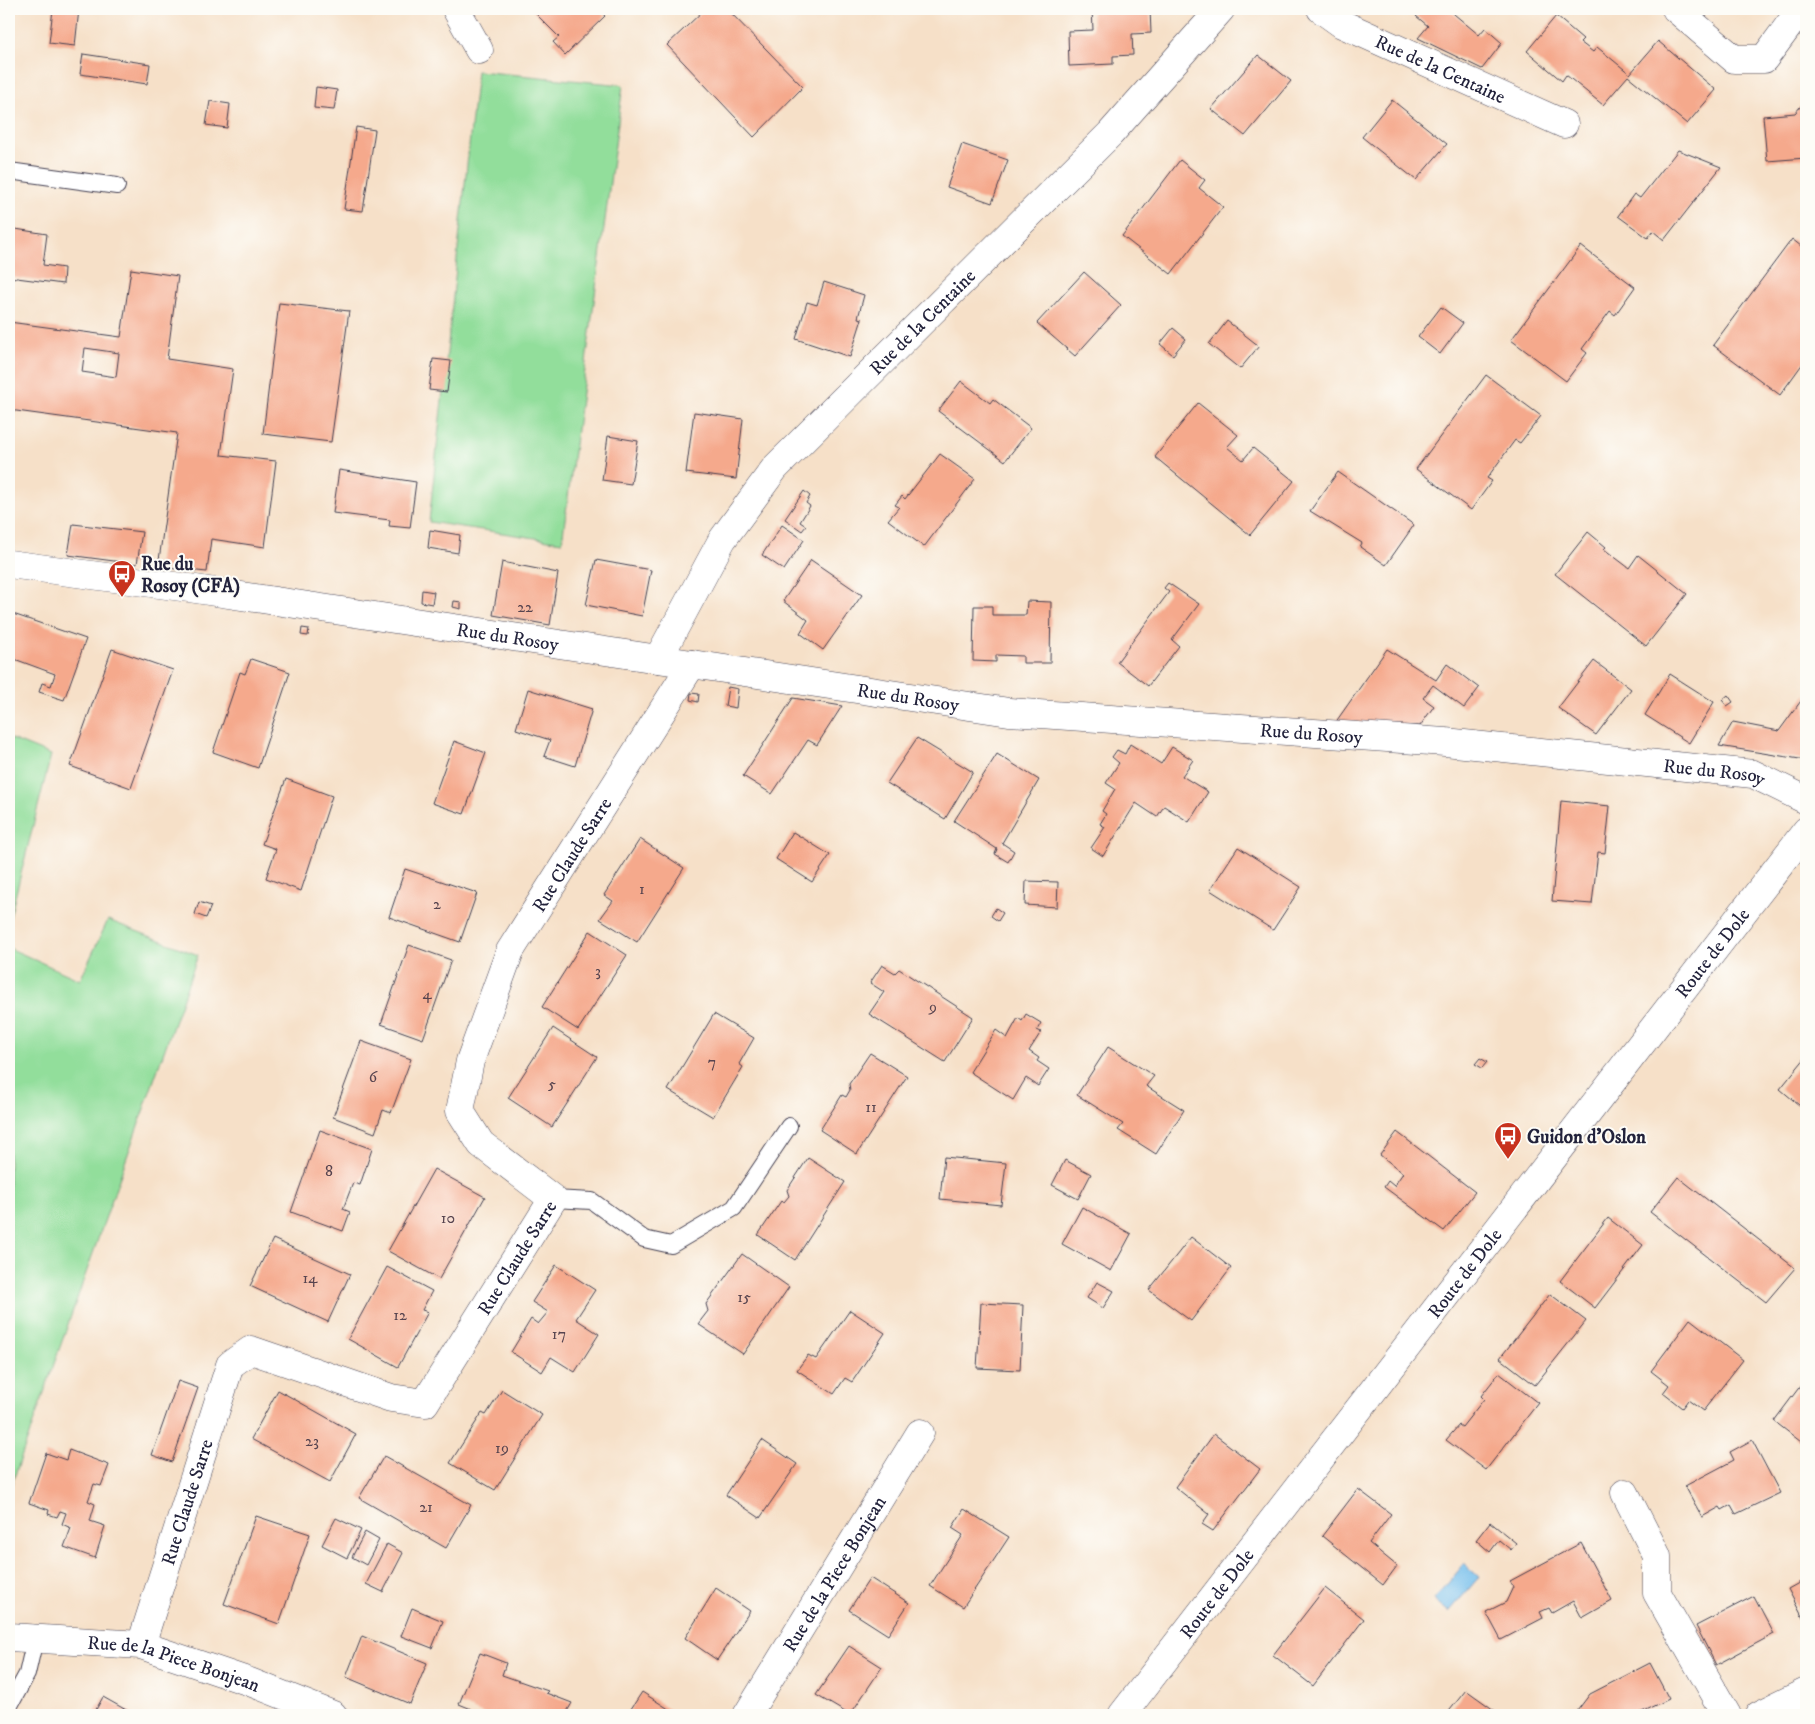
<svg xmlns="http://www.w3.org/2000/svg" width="1815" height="1724" viewBox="0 0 1815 1724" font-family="'IM FELL DW Pica',serif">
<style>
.green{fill:#92de9b;stroke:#5a806b}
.water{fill:#73beec;stroke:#4a7094}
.building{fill:#f5a98c;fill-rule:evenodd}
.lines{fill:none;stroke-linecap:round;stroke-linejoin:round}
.lane-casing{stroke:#423e50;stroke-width:18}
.street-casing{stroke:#423e50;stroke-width:29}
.secondary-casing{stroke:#423e50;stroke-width:29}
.lane{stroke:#fff;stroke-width:16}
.street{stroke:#fff;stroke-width:28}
.secondary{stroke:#fff;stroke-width:28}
.labels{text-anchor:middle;stroke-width:4;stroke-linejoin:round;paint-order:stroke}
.number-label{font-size:16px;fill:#57444f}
.street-label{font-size:19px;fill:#22223b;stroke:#fdfcf7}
.poi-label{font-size:19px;font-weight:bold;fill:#22223b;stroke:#fdfcf7;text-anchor:start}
</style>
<rect width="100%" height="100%" fill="#fdfcf7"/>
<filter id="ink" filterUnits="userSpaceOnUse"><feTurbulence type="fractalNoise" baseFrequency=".02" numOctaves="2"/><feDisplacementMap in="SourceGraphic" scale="10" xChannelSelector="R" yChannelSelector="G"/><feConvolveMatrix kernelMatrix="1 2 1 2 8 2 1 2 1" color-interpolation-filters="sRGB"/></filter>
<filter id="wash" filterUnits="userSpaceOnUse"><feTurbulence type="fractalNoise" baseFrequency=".0096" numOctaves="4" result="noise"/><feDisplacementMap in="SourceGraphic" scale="20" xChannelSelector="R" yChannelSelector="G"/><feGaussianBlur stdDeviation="1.12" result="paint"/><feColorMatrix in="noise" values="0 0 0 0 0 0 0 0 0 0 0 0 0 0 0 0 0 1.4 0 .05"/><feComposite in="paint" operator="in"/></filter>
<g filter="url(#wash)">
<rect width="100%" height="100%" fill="#f6e0c8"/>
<path class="green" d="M477 71 623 85 562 542 429 522Z
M9 738 51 755 9 921Z
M108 920 198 955 9 1492V948L80 980Z"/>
<path class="water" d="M1464 1564 1479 1577 1449 1612 1434 1600Z"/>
<g id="blocks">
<path class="building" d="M53 9H79L75 46 49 43Z
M531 9H598L605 16 565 55 553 42 559 37Z
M705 9H727L803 87 754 137 667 45Z
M1092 9H1150L1151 33 1132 34 1133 55 1113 56V64L1069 66 1068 31 1093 30Z
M1415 9H1448L1479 35 1485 28 1502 43 1482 69 1418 38 1428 26 1416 16 1419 12Z
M1556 16 1583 39 1580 42 1593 52 1597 47 1630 74 1658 41 1716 90 1687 124 1628 76 1603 105 1566 75 1562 81 1527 51Z
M83 54 150 64 147 84 80 74Z
M1258 55 1291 81 1245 136 1211 109Z
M316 87 337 90 334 110 314 108Z
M1392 100 1447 144 1416 180 1362 137Z
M1806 100V158L1767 161 1763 116 1795 113Z
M210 101 230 104 227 128 206 125Z
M356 127 375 130 363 211 344 209Z
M962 144 1008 160 992 203 947 187Z
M1678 150 1721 167 1664 240 1653 231 1648 238 1618 216 1634 194 1640 198Z
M1180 160 1205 180 1199 188 1223 207 1171 274 1122 236Z
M9 197H14L10 224H9Z
M9 228 47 234 43 265 64 268 63 284 9 277Z
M1792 239 1806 250V359L1780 395 1713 345Z
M1581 246 1635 287 1615 315 1610 311 1582 349 1587 353 1566 381 1511 340Z
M131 269 178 276 167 359 233 369 221 455 276 461 265 547 211 539 207 572 158 567 177 433 9 410V322L121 337ZM85 348 119 353 116 377 82 372Z
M1084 272 1121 305 1075 356 1037 323Z
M824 282 864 295 858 318 862 319 850 357 796 339 807 302 817 305Z
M279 303 349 311 331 442 263 434Z
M1441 307 1463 323 1440 354 1418 337Z
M1227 321 1259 346 1240 369 1209 344Z
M1173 328 1186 339 1173 355 1160 344Z
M433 359 451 361 447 392 429 390Z
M1486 375 1541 416 1520 443 1515 440 1487 478 1492 481 1471 510 1416 469Z
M961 381 990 403 993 399 1031 428 1005 461 938 411Z
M1198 403 1238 435 1227 447 1243 460 1253 448 1294 481 1250 535 1155 457Z
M694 412 743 419 736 479 686 473Z
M608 436 638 441 631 484 602 480Z
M940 454 975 479 924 547 888 520 899 507 895 505 902 496 905 499Z
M339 470 416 482 410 528 389 526 390 520 333 513Z
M1338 472 1414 525 1386 565 1360 547 1362 543 1310 511Z
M804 491 810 496 806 503 810 506 800 522 806 526 802 531 785 519Z
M73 524 142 532 137 564 68 555Z
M782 525 804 540 784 570 762 555Z
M430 530 460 535 458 553 428 548Z
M1588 532 1606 547 1604 549 1629 568 1638 555 1687 594 1646 646 1555 574Z
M596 560 651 570 642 616 586 605Z
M811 560 862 595 823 650 800 633 808 620 783 601Z
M502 562 558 573 550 625 493 615Z
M1168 583 1199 604 1172 640 1179 646 1148 686 1117 662 1169 592 1164 588Z
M422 590 434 592 432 604 421 602Z
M454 601 461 602V609L453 607Z
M1027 601 1051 602 1050 663H1023V656L996 655V662L973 661 974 606H992V615H1026Z
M13 614 86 639 64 700 39 692 42 683 51 686 55 674 9 657V626Z
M302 628 309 629 308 636 301 635Z
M112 649 173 670 131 788 70 766Z
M1387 649 1436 680 1447 664 1479 688 1464 708 1433 685 1423 698 1434 706 1420 726 1335 723Z
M251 659 290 672 258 768 213 752 240 672 245 674Z
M1594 661 1631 689 1596 735 1558 708Z
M1670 674 1714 702 1689 743 1645 715Z
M728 687 738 689 736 708 725 706Z
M528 689 592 709 575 766 544 756 550 740 516 729Z
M691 693 699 694 698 702 690 700Z
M1806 694V760L1719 746 1733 722 1779 731Z
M1728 695 1733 702 1727 706 1722 700Z
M793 698 842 706 817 745 808 740 772 794 743 776Z
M917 738 973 772 945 819 887 783Z
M454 741 486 753 464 814 432 803Z
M1130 744 1161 764 1172 747 1193 760 1182 776 1208 792 1189 822 1164 806 1157 817 1136 803 1103 856 1091 848 1105 827 1100 824 1106 814 1102 811 1115 789 1106 783 1119 763 1112 757 1117 750 1125 754Z
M997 754 1039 780 1002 843 1014 851 1008 862 995 854 997 849 954 821Z
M286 779 332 796 301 891 266 878 276 849 262 844Z
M1561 801 1610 806 1605 853 1598 852 1592 904 1552 901Z
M793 832 830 855 812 882 776 859Z
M640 839 684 868 637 942 600 919 613 901 604 895Z
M1238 847 1301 887 1273 930 1210 890Z
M405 869 477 893 460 942 389 917Z
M1026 881 1058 882 1057 907 1025 905Z
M199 902 211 906 206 918 195 914Z
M996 908 1003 913 998 921 991 916Z
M590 931 627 955 578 1030 542 1007Z
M409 945 451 960 423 1039 381 1024Z
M882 965 895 973 899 969 973 1017 945 1062 869 1014 884 992 870 983Z
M714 1014 754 1038 739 1064 743 1067 713 1117 668 1090Z
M1026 1014 1041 1023 1037 1030 1041 1032 1029 1051 1039 1058 1037 1061 1049 1069 1038 1086 1026 1078 1013 1100 970 1072 996 1030 1007 1038 1018 1018 1022 1021Z
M553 1028 597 1057 552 1127 508 1098Z
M361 1041 411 1059 391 1113 383 1110 375 1133 333 1117Z
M1108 1047 1154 1076 1146 1086 1184 1110 1156 1154 1118 1130 1123 1124 1077 1095Z
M870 1053 907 1076 857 1154 820 1130 842 1095 846 1097 850 1090 849 1084Z
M1806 1057V1111L1780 1089Z
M1480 1058 1487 1062 1482 1068 1475 1064Z
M320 1130 372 1149 360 1185 353 1183 343 1209 350 1212 343 1231 291 1212Z
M1397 1132 1475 1192 1444 1231 1384 1187 1388 1181 1394 1186 1403 1173 1380 1155Z
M944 1157 1006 1163 1001 1205 940 1199Z
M808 1158 845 1182 795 1260 758 1235 781 1201 784 1202 789 1196 787 1190Z
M1065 1160 1091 1174 1078 1199 1052 1185Z
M434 1169 485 1197 439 1279 388 1251Z
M1678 1177 1795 1268 1766 1302 1650 1212Z
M1082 1207 1131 1234 1111 1271 1062 1244Z
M1608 1218 1643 1245 1595 1308 1560 1281Z
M1191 1237 1231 1268 1191 1321 1149 1290Z
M273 1239 350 1274 328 1322 250 1286Z
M742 1254 789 1287 743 1354 698 1324 708 1311 706 1304Z
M556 1265 595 1290 576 1319 599 1334 575 1372 551 1357 542 1372 511 1352 531 1319 538 1324 548 1312 532 1302Z
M387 1267 432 1291 422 1310 428 1312 398 1367 348 1339Z
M1097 1282 1114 1291 1103 1308 1087 1298Z
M1550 1294 1586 1321 1535 1385 1500 1358Z
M981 1303 1023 1305 1020 1370 977 1368Z
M850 1310 885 1333 852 1382 845 1378 834 1394 797 1370 808 1355 816 1359Z
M1690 1319 1743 1360 1703 1411 1688 1400 1682 1408 1663 1393 1669 1385 1651 1371Z
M1499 1373 1538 1403 1486 1470 1446 1440 1459 1425 1462 1427 1484 1399 1481 1396Z
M178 1381 198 1388 172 1462 152 1455Z
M1804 1381 1806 1382 1805 1445 1774 1421Z
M278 1390 356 1434 330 1482 251 1439Z
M502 1390 542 1415 495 1490 450 1463 482 1413 486 1415Z
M1214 1434 1260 1469 1213 1531 1202 1524 1209 1514 1175 1487Z
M762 1440 797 1464 760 1518 726 1495Z
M1752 1440 1780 1493 1736 1514 1731 1505 1722 1510 1720 1507 1702 1517 1685 1486 1734 1460 1730 1452Z
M69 1450 109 1465 101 1486 94 1484 88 1501 95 1504 90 1521 105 1526 95 1558 64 1547 71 1528 62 1524 66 1513 60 1511 57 1517 48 1514 49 1510 29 1503 46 1453 66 1460Z
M384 1456 471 1505 446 1548 359 1498Z
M1358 1489 1391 1514 1369 1543 1397 1566 1383 1585 1322 1536Z
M964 1509 1009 1537 963 1607 930 1586 963 1535 952 1528Z
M256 1516 310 1534 279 1624 224 1604Z
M336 1518 361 1530 347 1558 322 1545Z
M1490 1522 1516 1543 1511 1550 1499 1540 1490 1552 1476 1540Z
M365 1532 379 1540 366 1565 352 1557Z
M1581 1543 1612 1601 1582 1618 1573 1601 1552 1613 1549 1608 1540 1612 1543 1618 1501 1640 1486 1612 1506 1602 1513 1587 1510 1581Z
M387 1544 403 1553 383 1592 366 1584Z
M870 1578 909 1603 888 1635 849 1610Z
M1806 1579V1624L1788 1589Z
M716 1588 750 1611 717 1660 685 1638Z
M1325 1588 1364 1619 1313 1686 1273 1655Z
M1754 1596 1774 1634 1716 1665 1696 1626Z
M412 1608 443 1621 432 1648 401 1636Z
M362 1636 427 1663 410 1704 346 1677Z
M849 1646 882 1667 850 1715 816 1695Z
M480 1653 506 1663 502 1675 548 1691 546 1693 572 1703 565 1715H486L459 1704Z
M1650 1663 1669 1699 1640 1713 1641 1715H1574L1590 1694Z
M1466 1690 1501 1715H1446Z
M642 1692 678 1715H627Z
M103 1697 135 1715H93Z"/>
</g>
</g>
<g filter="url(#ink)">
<use href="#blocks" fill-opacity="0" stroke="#423e50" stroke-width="1"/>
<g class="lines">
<defs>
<path id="lane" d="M9 171 117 186
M553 1199 592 1201 644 1239 671 1245 734 1208 789 1126
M9 1707 27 1674 35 1639"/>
<g id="street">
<path d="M456 9 479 50"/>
<path id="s1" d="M1321 9 1342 24 1564 124"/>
<path d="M1676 9 1734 59H1764L1801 9"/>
<path id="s2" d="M9 564 189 588 1009 712 1445 742 1753 774 1806 800"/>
<path id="s3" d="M658 659 722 540 775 468 1110 134 1221 9"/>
<path d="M1625 1493 1657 1556V1593L1727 1715"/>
<path id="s4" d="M9 1637 141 1645 250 1682 333 1715"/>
<path id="s5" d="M141 1645 230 1365 251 1350 391 1398 425 1403 553 1199 481 1144 460 1111 470 1061 510 951 692 664"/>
<path id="s6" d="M747 1715 920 1433"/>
<path d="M1759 1715 1806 1692"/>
</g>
<g id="secondary">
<path id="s7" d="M1122 1715 1806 831"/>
</g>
</defs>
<use href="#lane" class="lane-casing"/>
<use href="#street" class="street-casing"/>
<use href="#secondary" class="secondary-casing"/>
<use href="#lane" class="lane"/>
<use href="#street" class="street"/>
<use href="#secondary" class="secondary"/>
</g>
</g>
<defs>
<symbol id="bus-pin" viewBox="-11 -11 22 30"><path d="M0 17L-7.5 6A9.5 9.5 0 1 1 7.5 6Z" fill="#c8321e" stroke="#fdfcf7"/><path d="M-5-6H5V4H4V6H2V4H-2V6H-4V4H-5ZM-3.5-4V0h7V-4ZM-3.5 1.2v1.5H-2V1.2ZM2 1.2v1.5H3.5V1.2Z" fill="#fff"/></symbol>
</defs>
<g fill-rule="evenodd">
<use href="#bus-pin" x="106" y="558" width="32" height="43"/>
<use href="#bus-pin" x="1492" y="1120" width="32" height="43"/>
</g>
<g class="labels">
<g class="number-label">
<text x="525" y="612">22</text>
<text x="642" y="894">1</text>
<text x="437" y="909">2</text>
<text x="598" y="976">3</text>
<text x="427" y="999">4</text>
<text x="933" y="1012">9</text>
<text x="712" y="1067">7</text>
<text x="373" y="1082">6</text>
<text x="552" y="1089">5</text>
<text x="871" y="1112">11</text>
<text x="329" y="1176">8</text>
<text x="448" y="1223">10</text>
<text x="310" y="1283">14</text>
<text x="744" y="1302">15</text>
<text x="400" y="1320">12</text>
<text x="559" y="1339">17</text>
<text x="312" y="1446">23</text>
<text x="502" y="1453">19</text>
<text x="426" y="1512">21</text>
</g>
<g class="street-label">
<text dy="7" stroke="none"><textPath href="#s1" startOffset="134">Rue de la Centaine</textPath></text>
<text dy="7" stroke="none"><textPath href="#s3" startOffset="432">Rue de la Centaine</textPath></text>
<text dy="7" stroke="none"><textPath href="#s2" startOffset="504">Rue du Rosoy</textPath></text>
<text dy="7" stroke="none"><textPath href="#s2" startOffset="909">Rue du Rosoy</textPath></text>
<text dy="7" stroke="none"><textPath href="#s2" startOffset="1314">Rue du Rosoy</textPath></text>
<text dy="7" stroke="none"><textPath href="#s2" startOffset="1719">Rue du Rosoy</textPath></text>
<text dy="7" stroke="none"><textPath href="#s5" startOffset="1155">Rue Claude Sarre</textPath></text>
<text dy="7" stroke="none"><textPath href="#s7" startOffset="964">Route de Dole</textPath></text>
<text dy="7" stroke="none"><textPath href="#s5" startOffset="674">Rue Claude Sarre</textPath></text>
<text dy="7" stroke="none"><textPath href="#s7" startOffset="559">Route de Dole</textPath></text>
<text dy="7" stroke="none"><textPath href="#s5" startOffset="150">Rue Claude Sarre</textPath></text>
<text dy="7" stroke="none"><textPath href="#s6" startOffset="166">Rue de la Piece Bonjean</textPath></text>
<text dy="7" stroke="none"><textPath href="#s7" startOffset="154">Route de Dole</textPath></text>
<text dy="7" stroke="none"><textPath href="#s4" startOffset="168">Rue de la Piece Bonjean</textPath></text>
</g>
<g class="poi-label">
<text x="141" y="570">Rue du<tspan x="141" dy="22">Rosoy (CFA)</tspan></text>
<text x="1527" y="1143">Guidon d'Oslon</text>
</g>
</g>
<rect width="1815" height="1724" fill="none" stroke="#fdfcf7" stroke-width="30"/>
</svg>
